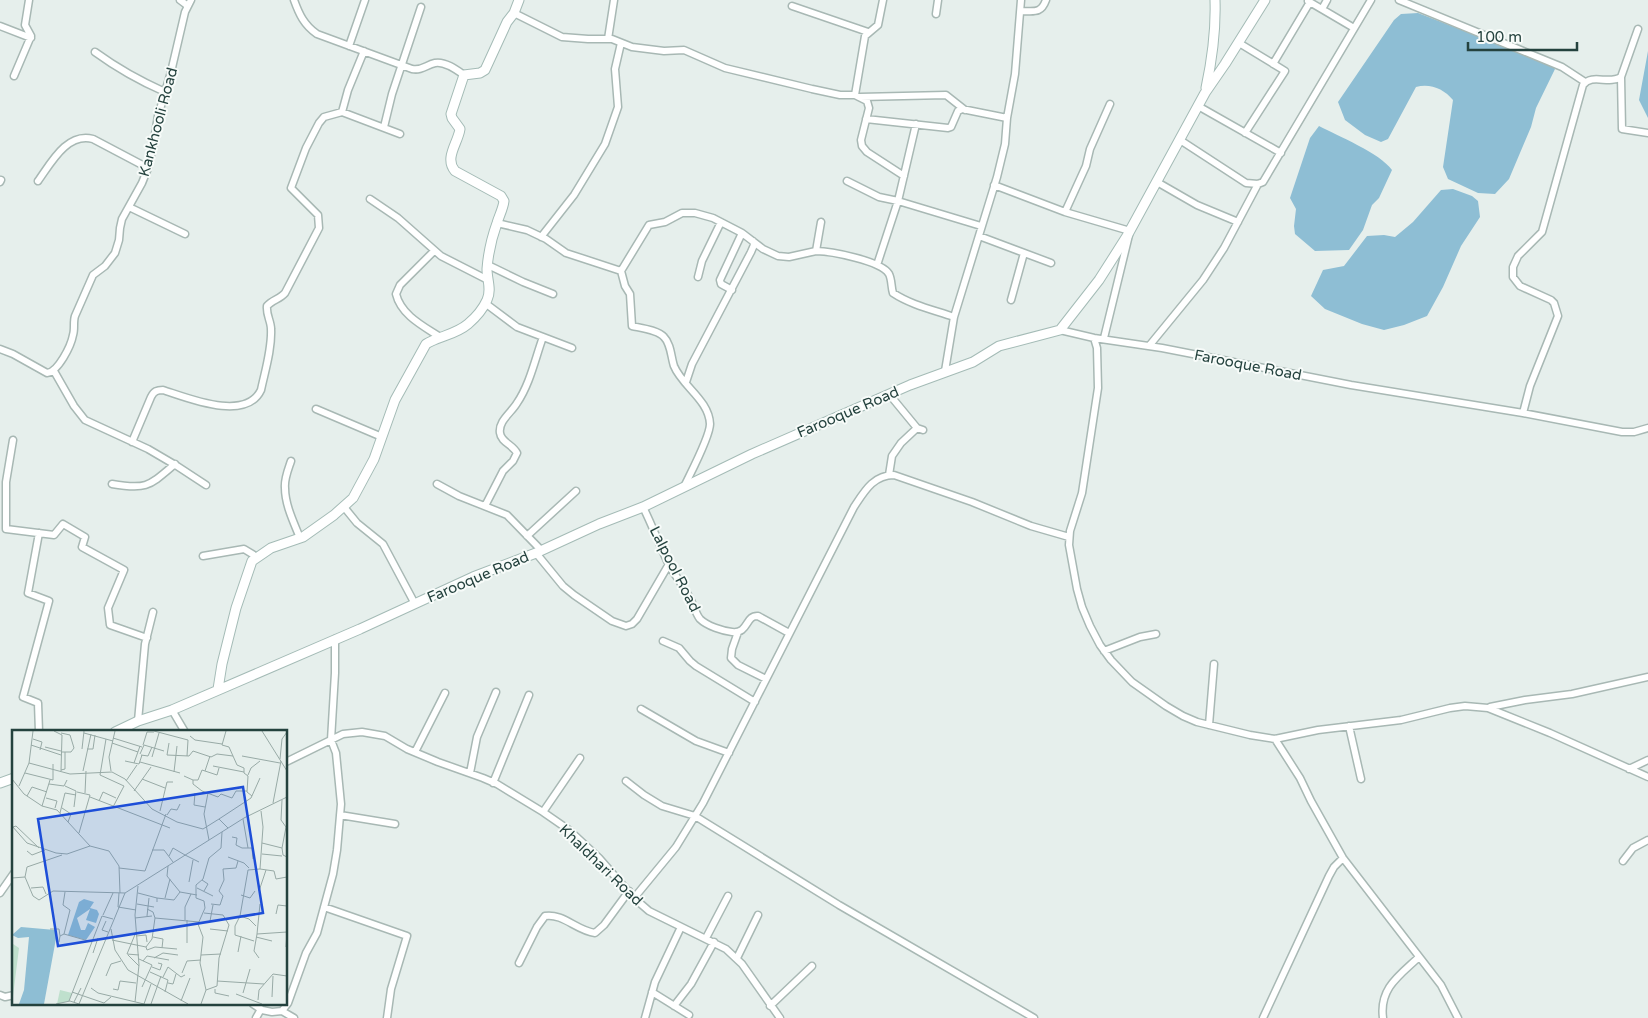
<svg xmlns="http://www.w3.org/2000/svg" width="1648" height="1018" viewBox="0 0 1648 1018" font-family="'Varela Round',sans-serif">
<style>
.water{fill:#8ebed4}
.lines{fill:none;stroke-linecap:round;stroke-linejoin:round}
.street-casing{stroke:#a8b8b4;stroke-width:9}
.secondary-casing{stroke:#a4bbb6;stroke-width:11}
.street{stroke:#fff;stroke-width:6}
.secondary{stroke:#fff;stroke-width:9}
.labels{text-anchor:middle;stroke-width:4;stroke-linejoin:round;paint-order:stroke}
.street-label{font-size:15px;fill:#24423e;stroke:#f7fbf9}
.inset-road{fill:none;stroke:#98aaa6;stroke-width:1}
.view{fill:#1d4ed8;fill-opacity:0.15;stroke:#1d4ed8;stroke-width:2.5}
.inset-edge{fill:none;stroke:#24423e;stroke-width:2.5}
</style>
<rect width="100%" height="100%" fill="#e6efec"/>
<path class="water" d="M1418 13 1550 64 1555 69 1536 108 1531 127 1509 179 1495 194 1478 193 1448 179 1443 167 1453 100C1444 89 1430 83 1416 87L1388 139 1381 142 1365 135 1345 120 1338 102 1394 20 1401 14Z
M1648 51V118L1639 100Z
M1319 126C1338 136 1380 153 1392 170L1379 198 1372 205 1363 230 1349 250 1315 251 1295 234 1294 226 1296 209 1290 198 1310 138Z
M1453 189 1472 196 1478 201 1480 217 1461 246 1443 287 1427 316 1404 325 1384 330 1362 324 1325 309 1311 296 1323 270 1344 266 1367 236 1384 235 1395 237 1413 222 1441 190Z"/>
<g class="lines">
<defs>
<path id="street" d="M180 0 188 6
M294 0C299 14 304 25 317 34L412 69C422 71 426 65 435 63 445 61 457 70 464 75
M1399 0 1562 67 1585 82
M1308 1 1354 28
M792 6 868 32
M1322 9 1327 0
M1021 11C1034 11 1041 14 1046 0
M514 13 562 37 588 39H612L632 47 664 51 684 50 725 68 812 89 840 95H855L867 101 869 108 861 140 862 146 867 152 904 176
M936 14 938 0
M0 26 31 38
M608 39 614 0
M1239 43 1285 71 1245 133
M349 46 365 0
M95 52C117 68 140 81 165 92
M1273 64 1310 2
M14 76 31 36 25 25 29 0
M1621 77 1622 129 1648 133
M855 95 865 36 878 25 883 0
M860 97 946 95 965 110
M1198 106 1281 153
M342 112 348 90 364 51
M866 119 948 128 951 127 958 111 962 109 1007 118
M384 127 392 94 421 7
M1180 140 1246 183 1258 184 1263 182 1371 0
M38 181C51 163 67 132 93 139L148 168
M847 181 879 197 898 201 981 226
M0 182 1 180
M1157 182 1197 205 1238 222
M994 185 1065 212 1130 231 1104 338
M370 199 398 218 441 256 488 280
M129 207 185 234
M1065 212 1086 166 1090 149 1110 104
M821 222 816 251C830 251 882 261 889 274 892 280 891 287 893 293 911 305 934 310 954 317
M497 223 527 230 546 239 566 253 621 271 625 286 630 294 632 326C641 328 658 330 664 337 671 344 671 357 674 366 682 386 709 400 710 424 710 437 690 474 684 487
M979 236 1051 263
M541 237 574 195 605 144 618 107 615 69 621 43
M434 251 400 285 396 294C401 315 423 326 440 337
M488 265 523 282 553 294
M877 265 898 201 916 124
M621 271 649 225 665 222 682 213H695L713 218 742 233 763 249 778 256 789 257 816 251
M698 277 702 261 721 222
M732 290 721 284 720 280 742 233
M1011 300 1024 253
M485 303 517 327 572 348
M1060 330 1094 338 1162 348 1351 385 1523 413 1622 432H1634L1648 428
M1094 338 1097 348 1098 388 1082 493 1070 531 1069 545 1077 589 1082 607 1090 626 1100 645 1111 660 1132 682 1166 706 1183 716 1197 722 1250 735 1275 739 1318 730 1401 720 1450 708 1465 706 1488 708 1550 733 1648 777
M1149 346 1203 280 1224 248 1258 184
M0 349 13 354 47 373C58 372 71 346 73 335 75 329 73 322 75 316L93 275 105 266 115 253 119 240 120 228 122 219 142 183 148 168 153 146 158 116 171 72 185 12 191 0
M54 371 74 406 85 420 148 449 177 466 206 485
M945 371 954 317 997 177 1005 144 1007 118 1015 74 1021 0
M686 382 692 364 751 252 754 245 753 241
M889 394 917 428 923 430
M316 409 382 437
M1523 413 1530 386 1558 316 1554 303 1551 300 1520 286 1513 277V267L1518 256 1542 232 1583 85C1592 73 1609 85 1621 77L1638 29
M13 440 6 482V529L54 535 63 524 85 537 82 547 124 570 108 608 110 625 147 638
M132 442 151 397C154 391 157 390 163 390 188 398 246 422 261 390 265 371 272 349 271 329 271 321 266 315 267 306 272 300 280 299 285 293L319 228 318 215 291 188 306 148 319 123 324 117 342 112 400 134
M291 461C288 470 284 479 285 488 285 505 294 523 300 538
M889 475 892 456 901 443 917 428
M112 484C147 490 149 486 175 464
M437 484 459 496 507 515 541 550
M485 506 503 471 513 461 517 453C513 445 501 442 500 433 498 421 512 412 517 403 530 384 535 359 543 337
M344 507 357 523 383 544 415 604
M643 507C652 525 659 544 668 563 674 574 682 584 688 595 693 602 695 613 700 619 707 626 723 631 732 632 749 634 745 615 758 616L789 633
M39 533 28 593 49 601 23 697 38 703 39 732
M527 536 576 491
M536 553 563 586 574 595 612 621 626 626 632 624 637 619 669 564
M203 556 244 549 257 557
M738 632 732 649 731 658 738 665 766 679
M663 641 679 648 690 661 696 666 755 702
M1104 651 1140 637 1156 634
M1490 707 1525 700 1572 694 1648 677
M641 709 696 741 729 753
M172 710 185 732
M138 721 145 644 153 612
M1209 725 1214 664
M1349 726 1361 779
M1275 739 1300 778 1311 801 1343 858 1441 985 1458 1018
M415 752 445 693
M286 762 343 734 362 732 385 736 407 749 438 762 483 778 497 784 543 812 569 830 599 858 634 898 649 911 726 949 742 964 780 1018
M1629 769 1648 760
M470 773 477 737 496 692
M626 781 644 795 662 806 695 816 839 905 1034 1018
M493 783 529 695
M543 812 580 758
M340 815 395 824
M1623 861 1633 848 1648 840
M0 893 14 873
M634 898 676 847 703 803 854 507C864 492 873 475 894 475L972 502 1031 526 1069 537
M324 907 407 936 391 989 387 1018
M706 938 728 896
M737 958 758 915
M519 963 537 927 545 916C563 913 577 931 595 933L604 925 629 891
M652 992 689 1015
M0 995 5 997 14 995
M253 1004 262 1010 272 1012 282 1011 294 1018
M674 1006 691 984 714 942
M770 1006 812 966
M282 1011 288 1003 306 953 317 933 333 874 337 850 341 804 336 753 331 740 335 673V639
M256 1018 261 1009
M645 1018 655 982 681 927
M1263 1018 1329 876 1334 867 1343 858
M1383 1018C1379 988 1400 975 1419 957"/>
<path id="secondary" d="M1206 88C1212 60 1216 29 1215 0
M218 689 222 664 236 608 252 561 271 548 303 537 334 515 353 498 374 459 395 400 426 344C439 336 455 335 468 324 475 318 483 309 487 300 492 290 487 280 487 269 488 255 492 237 497 223 499 216 503 209 504 201L501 196 455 171C444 158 458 143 460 129L452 118 451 114 464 75 480 73 485 70 507 22 514 13 519 0
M115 732 138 721 172 710 360 629 473 577 536 553 599 524 643 507 752 454 910 385 973 362 999 346 1060 330 1099 280 1127 236 1205 93 1225 64 1265 0
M0 783 14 778"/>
</defs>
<use href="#street" class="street-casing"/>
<use href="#secondary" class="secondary-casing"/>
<use href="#street" class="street"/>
<use href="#secondary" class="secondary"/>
</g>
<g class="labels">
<g class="street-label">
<text transform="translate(158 122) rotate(-75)" y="5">Kankhooli Road</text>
<text transform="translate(1248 365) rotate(11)" y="5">Farooque Road</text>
<text transform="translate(848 412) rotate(-23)" y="5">Farooque Road</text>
<text transform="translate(675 569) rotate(63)" y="5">Lalpool Road</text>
<text transform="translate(478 577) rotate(-23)" y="5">Farooque Road</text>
<text transform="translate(601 865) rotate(44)" y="5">Khaldhari Road</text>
</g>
</g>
<g transform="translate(12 730)">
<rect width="275" height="275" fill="#e6efec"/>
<path d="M1 214 7 218 0 274V215ZM48 260 60 263 57 271 45 274Z" fill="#bfe0cd"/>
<path d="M72 169 82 172 78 178 85 180 87 184 84 193 74 190 78 179 65 188 69 200H73L76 193 83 197 74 210 56 205 67 172ZM9 197 43 200 45 203 32 274H7L12 260 17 207 6 208 0 205Z" fill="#8ebed4"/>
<path class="inset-road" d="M42 1 50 5 49 41M142 1 176 10M214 1 210 15 217 17 225 35 232 38V43L236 46 235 62 240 66M250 1 275 41M72 3 101 11M178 6 183 10 210 14M101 8 130 17M21 9 30 12 28 20M94 9 88 45 112 56M100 13 126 22M157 13 155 25 177 26 181 21 199 27 205 24 221 26M19 15 49 25M131 15 135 2H142M33 17 49 21M70 19 72 1M75 19H81L83 5M49 22H59L62 18 58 5 49 3M128 24 132 15 152 21M129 25 136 26 140 17M175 26 176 10M230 26 268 33M140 27 147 3M268 29 270 9 275 2M113 31 127 34 130 25M128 32 168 43M17 33 58 44 100 42 113 49 140 79 165 92 191 99 207 89 216 98M122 33 128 16M201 36 232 42M49 40 53 39V22M71 41 79 4M99 41 97 27 103 1M193 41 198 26M162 42 165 16M13 43 41 50V34M236 45 239 38 248 31M172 46 181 50V54L190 61 206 67 209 64 220 68 224 61H235M0 49 12 64 30 76 45 80 78 116M130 49 153 58M181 50H186L190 40 205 45 207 38M114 51 125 35M37 54 52 56 55 50M7 56 17 33 21 1M53 56 64 61 62 77M122 61 139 37M65 62 78 65 67 103M73 63 74 41M183 63 182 75 193 77M196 63 192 84 197 110M15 66 20 57 35 62M78 67 158 98M34 68 45 71 43 78M270 70 269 90 274 97 270 118M87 71 91 62 104 68M261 73 269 31M30 76 38 50M101 77 112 56M50 78 59 84 56 92M148 81 155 52H161M48 83 53 63 64 65M155 85 159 79 165 80 168 74M207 89 239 68 248 48M231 89 236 118M0 96 15 113 44 123 55 124 78 116 97 121 107 136 108 163M1 97 4 96 27 118M220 107 225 108 224 115 230 118H240L241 129M250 113 270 118 271 125 275 127M140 120H152L161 132M15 121 20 125 33 120M250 124 270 126M173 125 187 132M157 126 161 118 173 125M216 127 232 133 237 138M156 136 155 146 168 162 185 165M107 138 133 141 154 84M248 139 262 141 264 149 275 147M13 147 15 137 50 125M0 148 13 147 21 166 27 170 41 161 113 163M190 150 196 154 192 161M177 152 181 130M19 158 31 157 34 164M185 158 201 166M247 161 254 140M107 163 106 177 124 180M126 163 145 168V172M229 165 238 168 243 161M145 168 162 170 168 162M153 168 158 149M125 174 142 177M199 174 208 175 211 166 207 161 212 150 211 139 224 138 226 131M135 179 141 182 143 188 187 192M192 183 211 185 217 195 207 228 205 256 194 260M264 184 266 175 275 176M91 185 101 163M135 186 137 168M228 186 237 189 244 196M123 188 140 186M173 190V177L179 164M175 190V213M94 191 90 200 96 202M198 191 201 175M38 199H47L48 206M99 199 103 220 116 240 176 274M198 199 216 201M124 202 115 224 127 225M52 204 80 212M245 204 248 174M124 206 134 205 135 212M141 207 151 209 150 218M244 207 260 211M100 210 134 217 140 209 143 188M242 211 223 205V196L228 186 236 140 248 139 251 97 249 81M47 212 48 206 52 204 58 180 51 175 53 162M134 217 135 220 143 217 165 219M274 217 275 202M226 222 229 206M81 223 86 208M116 225 127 236M189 225 209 224M142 228 151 223 166 225M247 228 242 221 245 204 275 202M127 229 140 235 130 257M131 231 135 226 157 230M140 237 148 240 150 234 146 233M138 242 156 250 153 262M170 243 175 231 189 230M94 246 99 234 109 231M151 247 156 237 169 247 173 245M205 251 252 254M156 253 161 254 164 244M79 258 86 263 132 274 139 254M101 259 106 260 108 251 124 253M203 259V263L217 266M60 262 92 273 99 267M231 263 238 239M224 264 250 274M260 267 261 246M246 270 247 260 261 244 275 246M57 271 90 186 101 189M169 271 178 248M62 272 69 258M123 272 127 235 123 185 126 156M44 274 58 271 67 274 113 163 232 88 275 67M139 274 149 246M189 274 194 260 188 233 191 207 186 194 193 178 192 171 184 168V155L191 149 197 128 209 118 210 102"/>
<path class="view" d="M231 57 251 183 46 216 26 89Z"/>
<rect width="275" height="275" class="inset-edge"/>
</g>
<path d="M1468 42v8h109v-8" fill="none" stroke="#24423e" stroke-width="2.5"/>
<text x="1476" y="42" font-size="15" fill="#24423e" stroke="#f7fbf9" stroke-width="4" paint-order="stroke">100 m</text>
</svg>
